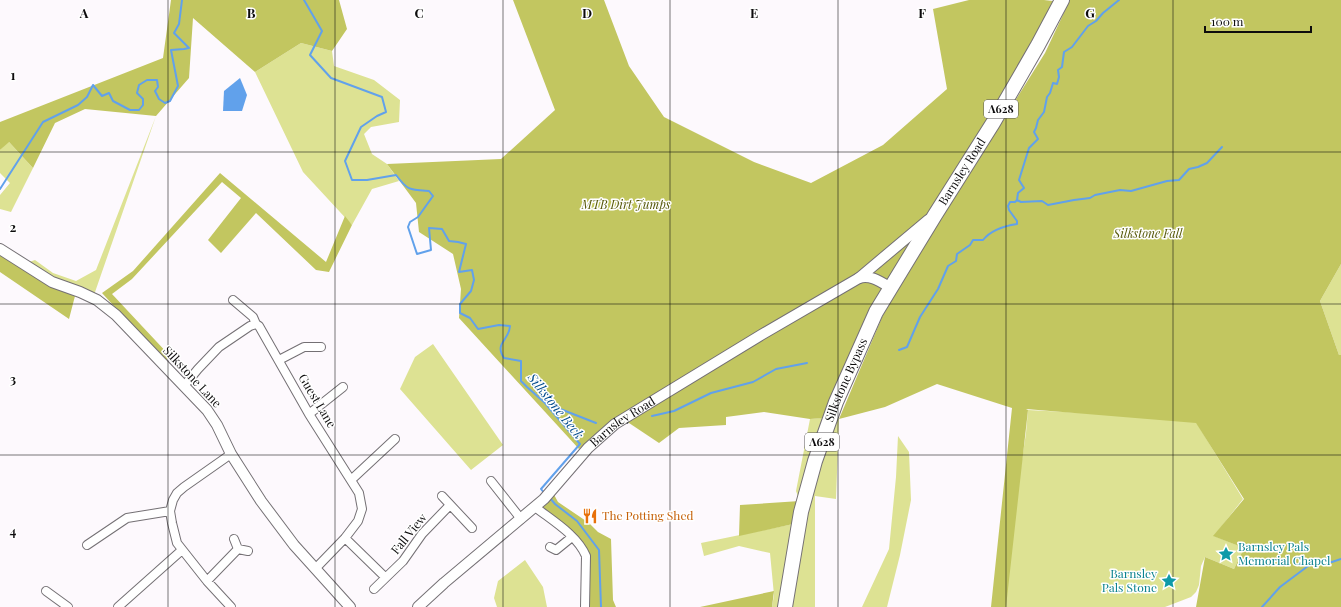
<svg xmlns="http://www.w3.org/2000/svg" width="1341" height="607" viewBox="0 0 1341 607" font-family="'Playfair Display',serif">
<style>
.green{fill:#dde293}
.forest{fill:#c2c660}
.water{fill:#61a1eb}
.lines{fill:none;stroke-linecap:round;stroke-linejoin:round}
.stream{stroke:#61a1eb;stroke-width:2}
.minor-casing{stroke:#747074;stroke-width:10}
.tertiary-casing{stroke:#747074;stroke-width:12}
.trunk-casing{stroke:#747074;stroke-width:16}
.minor{stroke:#fff;stroke-width:8}
.tertiary{stroke:#fff;stroke-width:10}
.trunk{stroke:#fff;stroke-width:14}
.grid{fill:none;stroke:#0d0c0d;stroke-width:1;stroke-opacity:0.55}
.labels{text-anchor:middle;stroke-width:3;stroke-linejoin:round;paint-order:stroke}
.shield{fill:#fff;stroke:#565556;stroke-width:1}
.shield-label{font-size:11px;font-weight:bold;fill:#0d0c0d}
.street-label{font-size:12px;fill:#0d0c0d;stroke:#fff}
.park-label{font-size:12px;font-style:italic;fill:#565808;stroke:#fff}
.food-label{font-size:12px;fill:#c56008;stroke:#fff;text-anchor:start}
.culture-label{font-size:12px;fill:#0d838f;stroke:#fff;text-anchor:start}
.water-label{font-size:13px;font-style:italic;fill:#044c8d;stroke:#fff}
.grid-label{font-size:13px;text-anchor:middle;font-weight:bold;fill:#0d0c0d;stroke:#fff;stroke-width:3;stroke-linejoin:round;paint-order:stroke}
</style>
<rect width="100%" height="100%" fill="#fdf9fd"/>
<path class="green" d="M301 43 332 51 334 66 374 80 400 100 399 122 371 127 364 134 372 154 387 164 399 181 372 189 352 225 303 172 255 72Z
M156 116 94 295 52 279 26 263 35 260 53 273 76 281 96 270Z
M8 141 33 168 11 212 0 209V195L10 183 0 173V150Z
M1341 264V355H1339L1320 301Z
M433 344 503 445 471 470 400 389 415 357Z
M1028 410 1102 414 1196 422 1243 499 1214 536 1244 548 1234 569 1205 557 1201 566 1199 585 1196 592 1191 597 1165 607H1000L1026 433Z
M831 417 839 419 836 499 815 496V607H788L804 513 796 491 810 419Z
M898 436 909 452 911 500 900 555 887 607H862L889 549 896 477Z
M793 524 779 607H772L774 595 770 553 739 546 704 556 701 543Z
M525 560 543 587 547 607H497L494 598 498 581Z"/>
<path class="forest" d="M171 0H339L347 29 332 51 301 43 255 72 193 18 189 78 156 116 85 109 55 123 33 168 9 142 0 150V122L163 58Z
M513 0H604L629 66 664 117 754 162 811 183 883 145 947 89 933 9 969 0H1044L1053 1 1033 45 910 247 877 297 823 418 810 419 764 412 726 417V425L679 428 659 443 623 419 615 418 579 449 459 318 461 289 453 254 419 232 416 203 387 164 501 159 555 110Z
M1070 0H1341V264L1320 301 1339 355H1341V607H1196L1205 557 1234 569 1244 548 1213 536 1244 499 1196 423 1026 409 1028 410 1006 607H991L1012 408 937 384 885 407 839 419 883 315 941 219 1045 53Z
M220 173 326 262 345 216 352 225 329 272 316 270 256 213 221 253 208 240 241 198 222 182 132 279 112 294 170 356 165 362 102 293 133 271Z
M0 253 51 287 75 296 69 319 0 272Z
M552 491 558 502 589 523 598 532 611 539 613 600 616 607H585L583 550 535 507Z
M800 501 793 524 739 536 740 505Z
M774 591 772 607H700Z"/>
<path class="water" d="M240 78 247 95 242 111H223L224 91Z"/>
<g class="lines">
<path class="stream" d="M304 0 322 31 310 55 331 78 382 97 386 112 377 116 361 127 345 161 352 180H367L396 175C408 191 410 190 429 191L433 196 418 217 410 222 408 227 417 254 431 250 429 228 442 229 449 241 458 242 466 244 459 272 472 270 474 280 471 291 460 304V313L470 318 478 329 499 325 510 326C509 341 494 343 504 358L521 361V381L527 387 545 403 580 444 541 489 545 494
M0 189 43 122 78 105 87 97 93 85 102 96 109 93 113 101 130 110H139L143 105V99L137 93 139 85 147 80H157L158 87 155 91 159 99 165 103 170 101 178 86 171 50 184 49 189 48 174 33 179 24 182 0
M1017 200 1021 202 1042 201 1048 205 1074 200 1090 198 1095 195 1120 190 1131 191 1167 181 1179 180 1189 169 1198 167 1207 163 1222 147
M899 350 907 347 920 317 938 289 948 266 956 261 957 254 970 245 973 240H983C991 230 1004 226 1017 224V221L1009 210 1008 206 1010 202H1015L1017 200 1018 193 1024 188 1019 180 1029 148 1038 139 1034 132 1036 128 1038 120 1044 112 1047 97 1050 93 1053 83 1057 84 1059 77 1058 70 1062 67 1064 52 1072 47 1088 26 1096 21 1103 13 1119 0
M545 403 596 423
M652 416 674 411 711 393 753 382 776 369 807 363
M550 498 555 504 577 521 599 550 601 607
M1262 607 1280 587 1308 566 1320 561 1332 562 1341 559"/>
<defs>
<path id="minor" d="M233 300 253 317 256 324
M279 360 304 347H321
M184 386 198 369 219 347 250 326 256 324 259 326 309 414 359 493 362 509 358 521 345 538 315 569
M309 414 343 387
M231 454 184 487 177 493 173 500 170 511 172 523 177 543 207 581 231 607
M351 480 395 439
M491 481 521 519
M442 496 472 528
M535 507C553 521 577 535 586 556L585 607
M345 538 385 577
M234 539 238 549 248 551
M87 545 127 518 170 511
M550 547 556 550 572 537
M207 581 238 549
M374 589 403 561 422 534 450 505
M46 591 68 607
M118 607 182 550"/>
<g id="tertiary">
<path d="M0 249 52 282 80 292 97 300 116 315 207 410 217 425 231 454 261 501 294 545 350 607"/>
<path d="M859 278C870 274 881 282 891 288"/>
<path id="s1" d="M418 607 444 583 544 499 588 448 615 424 761 335 859 278 928 220"/>
</g>
<g id="trunk">
<path id="s2" d="M785 607 801 512 815 461 836 402 876 312 935 215 993 123 1038 45 1062 0"/>
</g>
</defs>
<use href="#minor" class="minor-casing"/>
<use href="#tertiary" class="tertiary-casing"/>
<use href="#trunk" class="trunk-casing"/>
<use href="#minor" class="minor"/>
<use href="#tertiary" class="tertiary"/>
<use href="#trunk" class="trunk"/>
</g>
<path class="grid" d="M168 0V607M335 0V607M503 0V607M670 0V607M838 0V607M1006 0V607M1173 0V607M0 152H1341M0 304H1341M0 455H1341"/>
<defs>
<symbol id="restaurant-bare" viewBox="-9 -9 18 18"><path d="M-5-6h1v4h1v-4h1v4h1v-4h1v5L-1.5 .5V6h-2V.5L-5-1ZM5-6V6H3V1.5H1.5Q1.5-4 5-6Z" fill="#e8710a" stroke="#fff" stroke-width="2.5" paint-order="stroke"/></symbol>
<symbol id="sight-bare" viewBox="-9 -9 18 18"><path d="M0-6L1.8-2.2L6-1.7L2.9 1.2L3.7 5.4L0 3.3L-3.7 5.4L-2.9 1.2L-6-1.7L-1.8-2.2Z" fill="#0f9aa8" stroke="#fff" stroke-width="2.5" paint-order="stroke"/></symbol>
</defs>
<g fill-rule="evenodd">
<use href="#restaurant-bare" x="579" y="505" width="22" height="22"/>
<use href="#sight-bare" x="1215" y="543" width="22" height="22"/>
<use href="#sight-bare" x="1158" y="570" width="22" height="22"/>
</g>
<g class="labels">
<g class="shield">
<rect x="984" y="100" width="34" height="18" rx="3"/>
<rect x="805" y="433" width="34" height="18" rx="3"/>
</g>
<g class="shield-label">
<text x="1001" y="113">A628</text>
<text x="822" y="446">A628</text>
</g>
<g class="street-label">
<text dy="4" stroke="none"><textPath href="#s2" startOffset="475">Barnsley Road</textPath></text>
<text transform="translate(192 377) rotate(47)" y="4">Silkstone Lane</text>
<text dy="4" stroke="none"><textPath href="#s2" startOffset="236">Silkstone Bypass</textPath></text>
<text transform="translate(317 401) rotate(59)" y="4">Guest Lane</text>
<text dy="4" stroke="none"><textPath href="#s1" startOffset="277">Barnsley Road</textPath></text>
<text transform="translate(409 534) rotate(-51)" y="4">Fall View</text>
</g>
<g class="park-label">
<text x="626" y="209">MTB Dirt Jumps</text>
<text x="1148" y="238">Silkstone Fall</text>
</g>
<g class="food-label">
<text x="602" y="520">The Potting Shed</text>
</g>
<g class="culture-label">
<text x="1238" y="551">Barnsley Pals<tspan x="1238" dy="14">Memorial Chapel</tspan></text>
<text x="1157" y="578" text-anchor="end">Barnsley<tspan x="1157" dy="14">Pals Stone</tspan></text>
</g>
<g class="water-label">
<text transform="translate(556 406) rotate(51)" y="5">Silkstone Beck</text>
</g>
</g>
<g class="grid-label">
<text x="84" y="18">A</text>
<text x="251" y="18">B</text>
<text x="419" y="18">C</text>
<text x="587" y="18">D</text>
<text x="754" y="18">E</text>
<text x="922" y="18">F</text>
<text x="1090" y="18">G</text>
<text x="13" y="80">1</text>
<text x="13" y="232">2</text>
<text x="13" y="384">3</text>
<text x="13" y="536">4</text>
</g>
<path d="M1205 26v6h106v-6" fill="none" stroke="#0d0c0d" stroke-width="2"/>
<text x="1211" y="26" font-size="12" fill="#0d0c0d" stroke="#ffffff" stroke-width="3" paint-order="stroke">100 m</text>
</svg>
